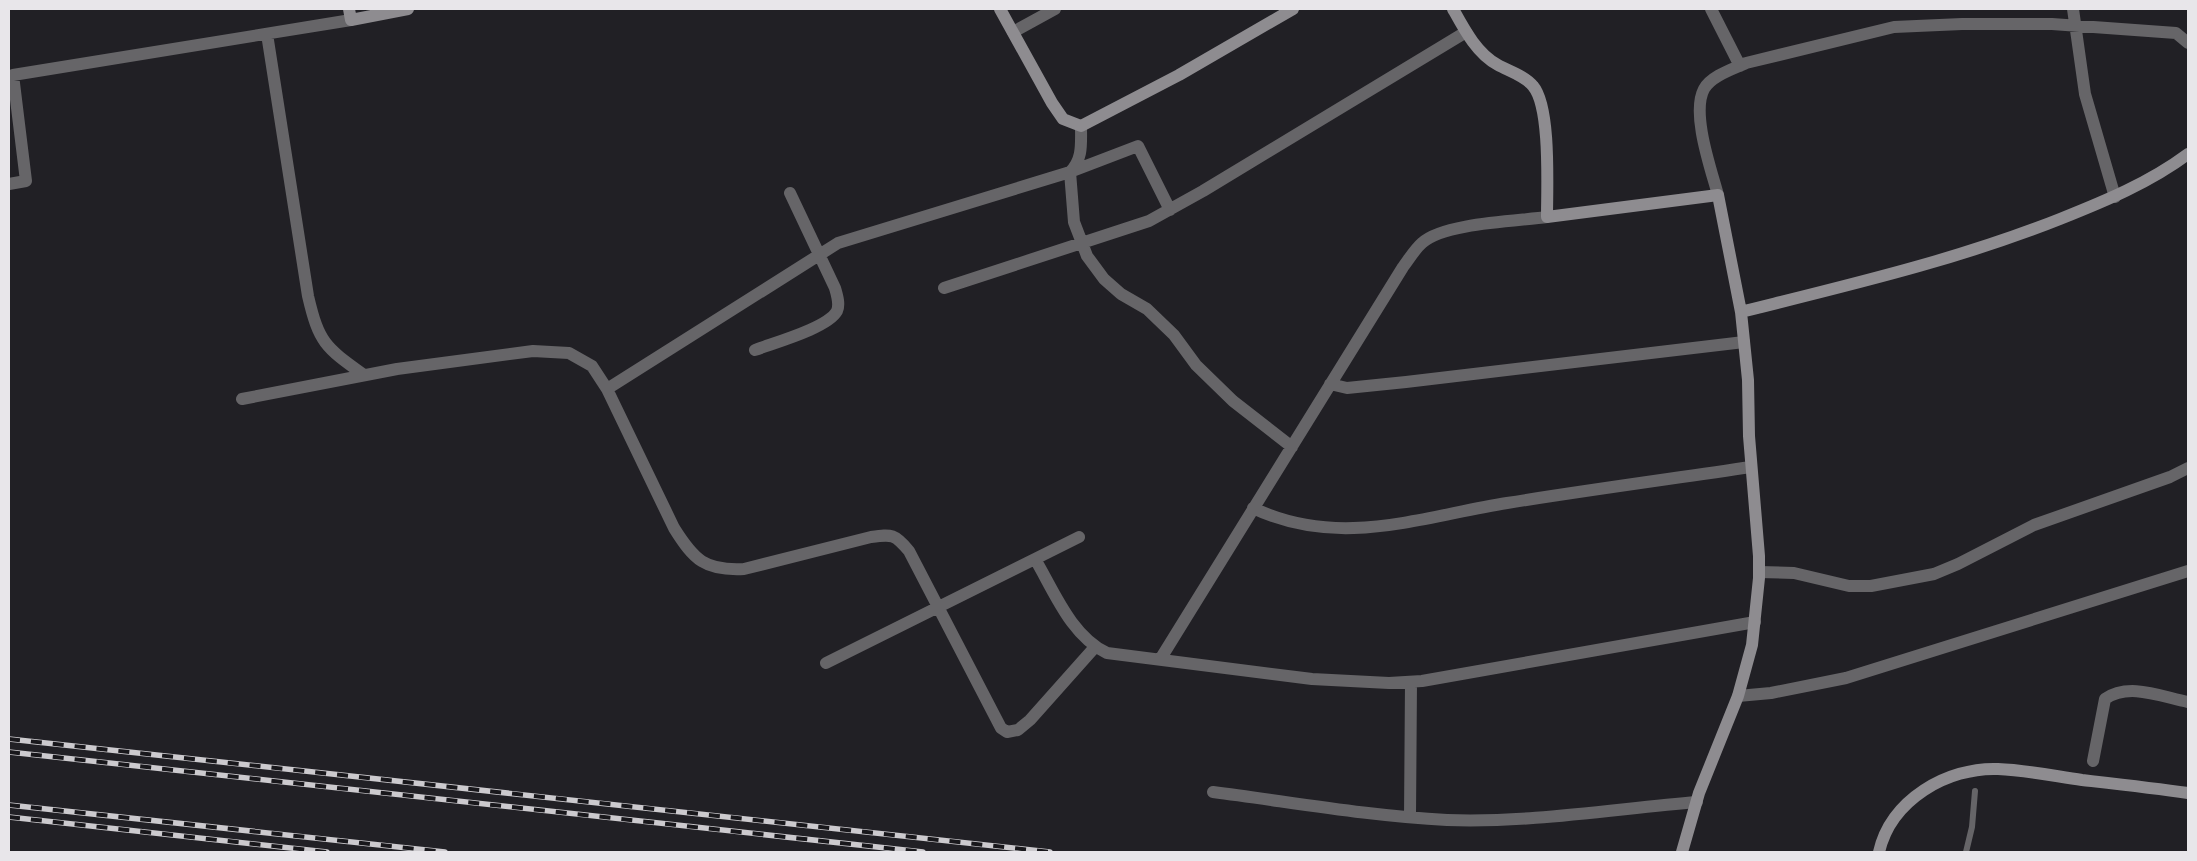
<svg xmlns="http://www.w3.org/2000/svg" width="2197" height="861" viewBox="0 0 2197 861" font-family="Cabin,sans-serif">
<style>
.lines{fill:none;stroke-linecap:round;stroke-linejoin:round}
.lane{stroke:#666568;stroke-width:6}
.street{stroke:#666568;stroke-width:12}
.secondary{stroke:#8e8c90;stroke-width:12}
.rail-casing{stroke:#cccace;stroke-width:5.5}
.rail{stroke:#18171b;stroke-width:4;stroke-dasharray:11;stroke-linecap:butt}
</style>
<rect width="100%" height="100%" fill="#212025"/>
<g class="lines">
<path class="lane" d="M1966 852 1972 827 1975 791"/>
<path class="street" d="M1711 9 1740 66
M2073 9 2085 94 2115 197
M1013 32 1055 9
M267 34 308 296C319 343 325 347 364 375
M1070 172 1074 222 1087 256 1104 279 1121 294 1147 309 1174 335 1196 365 1233 401 1292 447
M1070 172C1083 159 1081 144 1081 126
M9 184 26 181 13 75 351 20
M1718 195C1711 169 1691 113 1704 89 1711 76 1733 69 1746 63L1894 27 1962 24H2052L2176 33 2188 43
M944 288 1149 221 1203 191 1466 32
M755 350C773 343 828 328 837 311 840 304 837 295 835 288L790 193
M1330 384 1347 388 1406 382 1744 342
M607 389 838 243 1070 172 1138 146 1170 210
M242 399 397 369 533 351 569 353 592 366 607 389 674 528C694 560 705 571 744 569L871 537C892 534 895 534 909 551L1001 728 1007 732 1018 730 1030 720 1095 647
M1253 508C1339 549 1420 517 1507 503 1588 490 1670 479 1751 467
M1035 559C1054 591 1071 636 1107 653L1312 679 1389 683 1422 681 1755 622
M1759 572 1794 573 1849 586H1871L1934 574 1958 564 2034 525 2170 477 2188 468
M1161 658 1403 267C1409 259 1415 249 1422 243 1443 223 1518 221 1547 217
M826 663 1079 537
M1738 696 1771 693 1846 678 2188 571
M2093 761 2105 699C2129 682 2162 697 2188 702
M1213 792C1291 802 1369 816 1447 820 1530 823 1614 809 1697 802
M1410 817 1411 682"/>
<path class="secondary" d="M349 9 351 20 408 9
M1000 9 1052 103 1063 119 1081 126 1179 75 1293 9
M1453 9C1464 29 1477 54 1498 65 1509 71 1525 76 1533 86 1551 107 1547 188 1547 217L1718 195 1741 312 1748 380 1749 436 1759 556V578L1752 645 1738 696 1699 793 1682 852
M1741 312C1849 285 1957 260 2060 219 2105 201 2149 183 2188 154
M1879 852C1891 800 1947 767 1998 769 2026 770 2054 776 2082 780 2117 784 2153 788 2188 793"/>
<defs>
<path id="rail" d="M9 739 1050 852
M9 752 923 852
M9 805 445 852
M9 817 327 852"/>
</defs>
<use href="#rail" class="rail-casing"/>
<use href="#rail" class="rail"/>
</g>
<rect width="2197" height="861" fill="none" stroke="#e8e6ea" stroke-width="20"/>
</svg>
